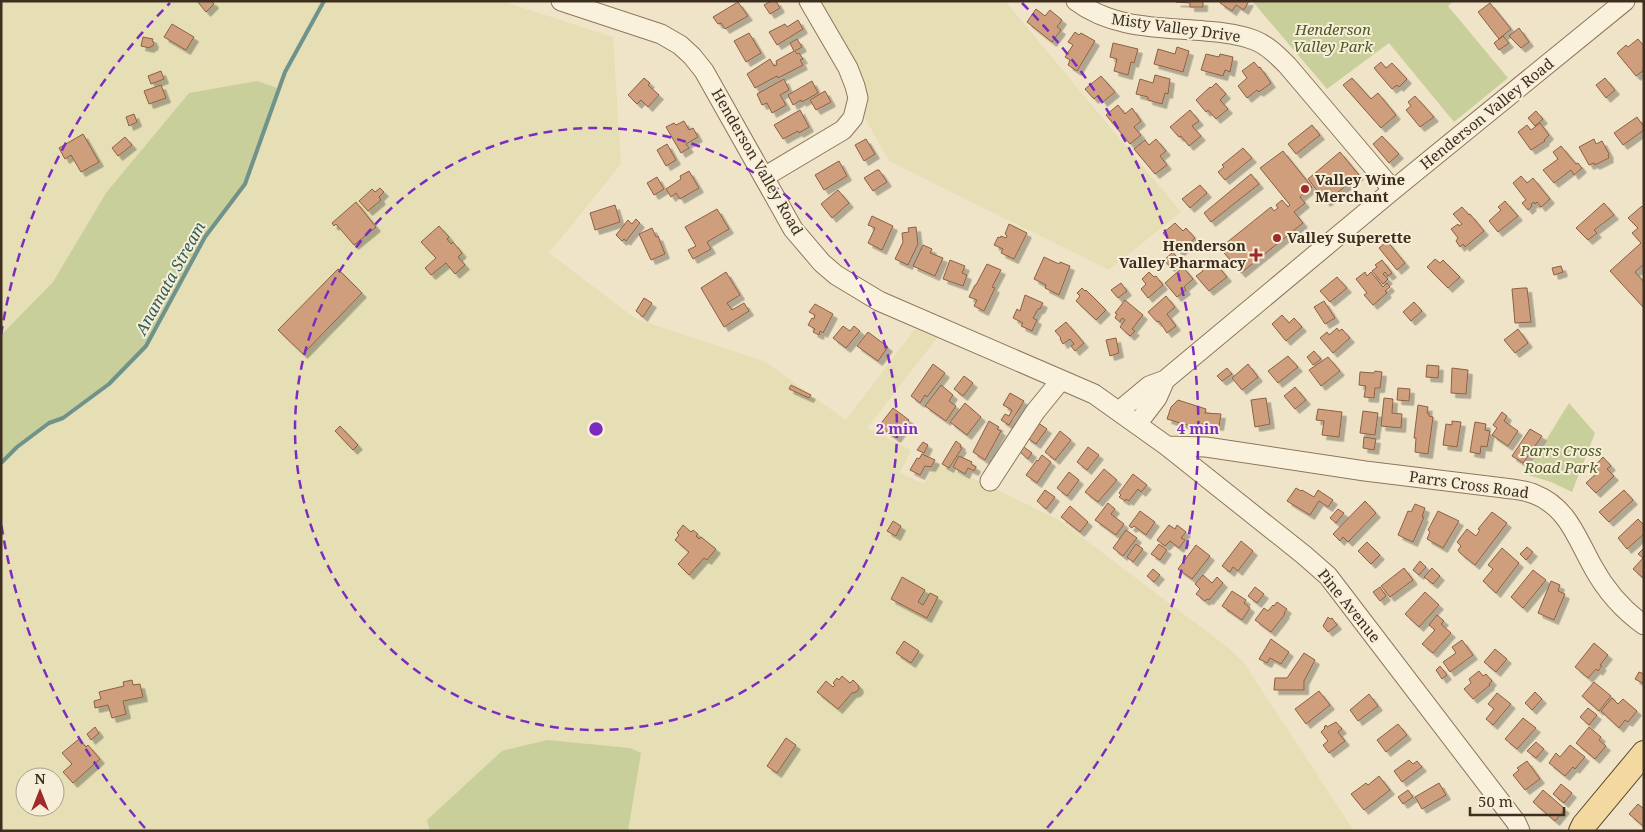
<svg xmlns="http://www.w3.org/2000/svg" width="1645" height="832" viewBox="0 0 1645 832" font-family="'Noto Serif',serif">
<style>
.farmland{fill:#e6deb5;fill-rule:evenodd}
.green{fill:#c9cf9b}
.lines{fill:none;stroke-linecap:round;stroke-linejoin:round}
.stream{stroke:#6f938a;stroke-width:4}
.building{fill:#cf9f7d;stroke:#8d5f41;filter:url(#shadow)}
.minor-casing{stroke:#8d765c;stroke-width:21}
.major-casing{stroke:#5b4430;stroke-width:26}
.minor{stroke:#faf1dc;stroke-width:19}
.major{stroke:#f3d9a0;stroke-width:24}
.ring{fill:none;stroke:#7b2cbf;stroke-width:2.5;stroke-dasharray:9 6}
.poi-dot{fill:#9e2a2b;stroke:#f7eed8;stroke-width:2}
.labels{text-anchor:middle;stroke-width:4;stroke-linejoin:round;paint-order:stroke}
.street-label{font-size:15px;fill:#3d2e20;stroke:#f7eed8}
.park-label{font-size:15px;font-style:italic;fill:#4d5a26;stroke:#f7eed8}
.poi-label{font-size:15px;font-weight:bold;fill:#3d2e20;stroke:#f7eed8;text-anchor:start}
.water-label{font-size:16px;font-style:italic;fill:#2f5d5a;stroke:#f7eed8}
.centre{fill:#7b2cbf;stroke:#f7eed8;stroke-width:2.5}
.ring-label{font-size:15px;text-anchor:middle;font-weight:bold;fill:#7b2cbf;stroke:#f7eed8;stroke-width:4;stroke-linejoin:round;paint-order:stroke}
</style>
<defs>
<filter id="shadow"><feDropShadow dx="4.5" dy="4.5" stdDeviation="0" flood-color="#0004"/></filter>
</defs>
<rect width="100%" height="100%" fill="#f0e4c8"/>
<path class="farmland" d="M1 1H502L613 37 621 164 549 253 636 319 764 361 846 420 915 329 937 338 867 428 911 450 900 473 924 484 936 463 979 481 1059 520 1226 646 1244 663 1354 831H1V463L17 447 49 423 63 418 219 218 106 193 53 282 1 335ZM25 777H55V807H25Z
M800 1H1005L1181 212 1109 270 889 161Z"/>
<path class="green" d="M1252 1H1454L1448 6 1508 78 1454 122 1389 43 1327 89Z
M257 81 280 89 245 184 205 237 146 346 109 384 63 418 49 423 17 447 1 463V335L53 282 106 193 189 93Z
M1569 403 1595 433 1572 492 1551 482 1525 474Z
M547 740 630 748 641 753 628 831H430L427 820 502 751Z"/>
<g class="lines">
<path class="stream" d="M1 463 17 447 49 423 63 418 109 384 146 346 205 237 245 184 285 72 324 1"/>
</g>
<path class="building" d="M197 1H212L214 4 206 12Z
M771 1H776L780 8 770 14 764 5Z
M1203 1V7H1190V3L1176 2Z
M1221 1H1249L1244 10 1236 5 1232 11 1220 3Z
M738 2 748 16 725 29 721 23 718 24 713 17Z
M1490 3 1511 29 1499 39 1478 12Z
M1036 9 1045 16 1050 10 1062 20 1057 27 1061 30 1052 42 1027 22Z
M798 20 803 29 777 45 769 32 785 24 787 27Z
M172 24 194 37 186 50 164 37Z
M1519 28 1529 42 1521 48 1509 36Z
M1075 32 1079 35 1081 33 1095 41 1077 71 1068 65 1070 60 1065 57 1073 45 1068 42Z
M749 33 761 53 746 62 734 41Z
M1503 36 1509 43 1499 50 1494 43Z
M143 37 153 39 152 41 154 42 153 46H151L150 48 141 46Z
M797 39 802 47 795 51 797 54 799 53 803 59 800 60 803 65 778 78 777 76 755 88 747 74 770 59 774 66 777 65 776 61 794 51 790 43Z
M1638 39 1644 46V70L1636 76 1617 53 1626 45 1628 47Z
M1113 43 1138 49 1134 63 1131 62 1128 75 1114 71 1117 59 1110 57Z
M1177 47 1189 51 1183 72 1154 64 1158 49 1175 54Z
M1206 54 1219 57 1220 54 1233 57 1230 72 1225 70 1223 76 1201 70Z
M1254 62 1259 68 1260 67 1271 83 1259 92 1257 90 1247 98 1238 86 1247 78 1242 71Z
M1381 62 1386 68 1392 63 1407 79 1399 87 1397 85 1392 89 1374 68Z
M161 71 164 79 151 84 148 76Z
M1155 75 1170 79 1168 94 1165 93 1162 104 1148 100V97L1136 94 1140 79 1153 83Z
M1101 76 1115 92 1103 102 1098 95 1094 99 1085 89Z
M644 78 650 83 648 85 659 95 648 107 641 100 637 104 628 95Z
M1352 78 1371 99 1378 93 1396 115 1381 128 1343 85Z
M1605 78 1615 90 1606 98 1596 85Z
M784 79 789 90 780 95 786 105 772 113 767 103 762 105 757 94Z
M812 81 818 93 802 102 801 100 793 105 788 95Z
M1216 83 1226 94 1220 100 1228 109 1216 119 1208 110 1206 112 1196 100 1210 87 1211 88Z
M161 85 166 98 149 104 144 91Z
M825 91 831 102 816 110 810 100Z
M1415 96 1434 117 1420 127 1406 110 1411 106 1408 102Z
M1118 105 1125 114 1132 108 1141 121 1134 127 1141 135 1130 144 1106 115Z
M800 110 809 127 799 133 798 131 783 139 774 125Z
M1190 110 1199 121 1192 126 1201 136 1189 146 1181 136 1179 137 1170 127Z
M1536 111 1543 119 1535 126 1528 118Z
M134 114 137 122 129 126 126 117Z
M1637 117 1644 127V130L1623 145 1614 133Z
M684 121 689 130 693 128 698 137 686 144 689 148 681 153 666 127 674 123 676 125Z
M1540 123 1549 135 1544 140 1545 141 1531 150 1518 132 1527 125 1531 130Z
M1312 125 1320 135 1296 154 1288 144Z
M83 134 99 162 81 172 71 155 65 159 59 148Z
M1382 136 1399 154 1389 163 1373 144Z
M125 137 132 145 118 156 112 148Z
M866 139 875 154 864 161 855 145Z
M1156 139 1166 151 1160 156 1167 165 1155 174 1134 149 1145 140 1149 145Z
M1594 139 1596 144 1602 141 1609 154 1608 155 1609 158 1595 165 1594 163 1589 165 1579 147Z
M667 144 676 160 666 166 657 150Z
M1561 146 1576 164 1578 163 1582 168 1574 175 1571 170 1554 183 1543 170 1558 159 1553 152Z
M1243 148 1252 158 1225 180 1218 172 1224 167 1222 165Z
M1283 151 1312 187 1300 197 1305 203 1294 212 1303 223 1241 273 1220 248 1271 207 1274 211 1278 208 1276 205 1282 200 1288 207 1290 205 1260 168Z
M1340 152 1359 175 1326 202 1308 179Z
M839 161 847 176 824 190 815 175Z
M877 170H879L887 182 873 191 864 178Z
M689 171 699 188 680 199 676 193 671 197 666 189 681 179 680 176Z
M1251 174 1259 184 1211 222 1204 213Z
M1521 176 1527 183 1533 178 1550 199 1541 207 1537 202 1535 204 1534 202 1531 204 1532 206 1528 210 1522 203 1526 200 1513 183Z
M657 177 664 189 654 195 647 183Z
M1200 185 1207 193 1190 208 1182 199Z
M380 188 384 192 379 197 381 200 368 211 359 201 372 189 375 192Z
M838 190 849 203 832 218 821 204Z
M1505 201 1518 216 1498 232 1489 221 1501 210 1498 207Z
M356 202 376 227 354 245 336 224 334 226 332 223Z
M1604 203 1614 215 1594 230 1597 233 1588 240 1576 228Z
M615 205 620 222 595 230 590 213Z
M1642 206 1644 208V264L1635 272 1644 282V308L1610 271 1641 243 1632 233 1638 228 1628 218Z
M1462 207 1469 215 1470 214 1484 231 1465 247 1463 244 1460 247 1456 241 1458 238 1451 229 1458 224 1459 226 1462 224 1453 214Z
M717 209 729 229 707 242 711 249 693 259 688 250 696 246 685 227Z
M872 216 893 226 882 250 868 243 875 228 868 225Z
M636 219 640 223 626 241 624 239 622 241 616 235 628 220 632 224Z
M1175 223 1183 231 1186 228 1195 238 1179 252 1163 233Z
M1009 224 1027 233 1014 259 1001 253 1003 249 994 245 998 237 1000 238 1001 236 1006 238 1007 236 1005 234Z
M439 226 449 237 447 239 451 244 453 242 462 253 458 257 465 265 455 274 446 263 431 275 425 268 436 258 421 242Z
M916 227 918 244 908 265 895 259 903 242 902 233 909 232 908 228Z
M652 228 656 237 658 236 665 254 651 260 639 234Z
M1387 241 1405 263 1397 270 1379 248Z
M923 245 932 249 930 253 943 258 935 276 913 266Z
M1173 252 1179 260 1170 267 1164 260Z
M1044 257 1059 264 1060 262 1070 266 1059 295 1045 288 1046 285 1034 279Z
M1211 258 1227 277 1209 291 1196 276 1203 271 1200 267Z
M1435 259 1440 263 1443 260 1460 277 1448 288 1427 267Z
M950 260 965 266 962 273 967 275 963 286 943 279Z
M1382 260 1392 273 1388 276 1385 272 1383 274 1388 279 1383 284 1372 271 1377 267 1375 265Z
M987 264 1001 270 992 287 995 288 984 311 974 306 977 300 969 297 975 285H976Z
M1561 266 1563 272 1554 275 1552 268Z
M1183 267 1193 279 1184 287 1186 290 1177 297 1165 283Z
M338 269 362 293 303 354 278 330Z
M726 272 740 295 727 303 732 310 744 303 749 311 724 327 701 288Z
M1149 272 1154 277 1156 276 1163 285 1148 298 1141 289 1146 284 1142 279Z
M1365 272 1367 276 1371 272 1383 287 1387 283 1390 287 1385 291 1387 293 1373 305 1364 295 1367 293 1356 279Z
M1337 277 1347 288 1330 302 1320 291Z
M1121 283 1127 291 1118 298 1111 290Z
M1082 288 1085 291 1086 290 1106 310 1096 320 1076 301 1080 296 1077 293Z
M1523 288H1527L1531 322 1515 323 1512 289Z
M1025 295 1043 303 1040 309H1038L1033 318 1037 320 1032 331 1021 326 1023 323 1013 318 1017 309 1020 311Z
M1166 296 1175 307 1167 314 1176 326 1167 333 1159 321 1157 322 1148 312Z
M644 298 652 303 643 317 636 311Z
M1125 300 1143 315 1132 329 1135 331 1130 336 1120 327 1125 320 1122 318 1120 322 1115 318 1117 314 1115 313Z
M1324 301 1335 318 1325 324 1314 307Z
M1414 302 1422 311 1411 321 1403 312Z
M815 304 833 314 823 333 820 331 819 335 813 332 815 329 808 325 812 318 814 319 815 315 809 312Z
M1282 315 1289 323 1294 318 1302 327 1286 341 1272 324Z
M1066 322 1084 343 1075 351 1071 346 1074 344 1070 339 1063 344 1060 339 1061 338 1055 331Z
M843 326 850 331 854 326 860 331 846 348 833 338Z
M1337 328 1339 331 1342 329 1350 338 1333 353 1320 338 1327 332 1329 335Z
M1518 329 1528 343 1515 353 1504 340Z
M868 332 888 347 878 361 857 346Z
M1116 338 1119 353 1110 356 1106 340Z
M1314 351 1321 359 1313 365 1307 357Z
M1288 356 1298 367 1278 383 1268 371Z
M1328 357 1340 371 1321 386 1309 370Z
M933 364 945 373 927 397 925 395 920 403 911 396Z
M1248 364 1258 377 1242 390 1232 378Z
M1427 365 1439 366 1438 378 1426 377Z
M1227 368 1232 374 1222 381 1217 376Z
M1452 368 1468 370 1466 394 1451 393Z
M1375 371 1382 372 1380 388H1375L1374 398 1364 397 1366 386 1359 385 1360 372 1374 373Z
M964 376 973 383 963 396 954 389Z
M791 385 811 395 809 398 789 389Z
M941 385 953 395 949 401 956 406 946 421 925 406Z
M1295 387 1306 400 1295 409 1284 396Z
M1398 388 1410 389 1409 401 1397 400Z
M1010 393 1024 401 1009 425 1001 420 1005 414 1009 416 1012 410 1003 405Z
M1266 398 1270 424 1255 427 1251 400Z
M1384 398 1393 399 1392 413 1402 414 1401 428 1381 426Z
M1178 400 1206 409 1205 413 1221 414 1219 426 1201 424 1200 429 1167 419 1171 407Z
M965 403 981 417 967 435 950 422Z
M1418 405 1428 407 1427 413H1429V416L1433 417 1428 454 1415 452 1416 438H1414Z
M893 408 909 420 896 438 879 426Z
M1318 409 1342 412 1339 437 1322 435 1324 421 1316 420Z
M1363 411 1378 413 1375 435 1360 433Z
M1502 412 1507 416 1504 421 1518 431 1508 446 1492 435 1497 428 1493 425Z
M989 421 999 427 997 429 1001 431 985 460 973 452Z
M1452 421 1461 422 1457 447 1443 445 1446 424 1452 425Z
M1037 422 1047 429 1036 444 1026 437Z
M1475 422 1486 424 1485 430 1490 431 1487 447 1481 446 1480 454 1470 452Z
M340 426 358 445 353 450 335 431Z
M1530 429 1542 436 1523 463 1512 456Z
M1060 431 1071 440 1055 460 1045 452Z
M1364 437 1376 439 1374 450 1363 448Z
M956 441 961 445 960 447 962 448 949 468 942 464Z
M923 442 928 445 924 453 917 450Z
M1024 447 1032 453 1028 459 1020 452Z
M1088 447 1099 455 1087 470 1077 462Z
M922 454 935 460 931 467 925 466 920 475 910 470 917 458 919 459Z
M1042 455 1051 462 1037 483 1026 475 1037 460 1038 461Z
M959 456 972 462 971 464 976 467 974 471 968 468 965 474 953 467Z
M1603 457 1611 466 1607 469 1614 476 1596 493 1586 483 1597 473 1593 468Z
M1104 469 1117 480 1098 502 1085 492Z
M1069 472 1079 480 1067 496 1057 488Z
M1133 474 1147 485 1141 492 1138 489 1129 501 1126 499 1125 501 1119 497 1121 495 1119 493Z
M1296 488 1301 491 1302 490 1314 497 1318 490 1333 500 1328 507 1319 501 1310 515 1287 501Z
M1045 490 1055 497 1046 509 1037 501Z
M1624 490 1633 500 1609 522 1599 512Z
M1365 501 1376 513 1348 542 1343 537 1340 541 1333 534Z
M1108 503 1115 509 1111 514 1124 524 1116 535 1095 520Z
M1415 504 1425 508 1422 517H1424L1413 542 1398 535 1408 511 1411 512Z
M1070 506 1088 522 1080 532 1061 517Z
M1338 509 1344 513 1336 523 1330 518Z
M1140 511 1155 522 1146 535 1134 526 1132 528 1129 526Z
M1438 511 1459 521 1443 548 1427 539 1430 532 1428 530Z
M1492 512 1507 523 1475 565 1460 553 1458 550 1461 546 1457 542 1467 529 1476 536 1480 530 1478 529Z
M1638 519 1644 525V534L1627 549 1618 538Z
M893 521 901 526 896 536 887 531Z
M683 525 691 532 693 530 698 534 696 536 699 539 701 537 716 549 707 560 704 558 689 575 678 564 689 552 675 540 679 535 677 533Z
M1169 525 1175 529 1177 525 1186 532 1181 538 1185 540 1179 548 1170 541 1165 546 1157 540Z
M1126 530 1137 538 1123 556 1113 548Z
M1241 541 1253 551 1238 571 1233 567 1230 572 1222 566Z
M1367 542 1380 555 1371 564 1358 551Z
M1136 544 1143 549 1133 562 1127 557Z
M1159 544 1167 550 1160 560 1151 554Z
M1196 545 1210 556 1192 579 1178 569Z
M1527 547 1533 552 1526 560 1520 554Z
M1502 548 1519 563 1496 593 1483 581 1493 569 1488 565Z
M1644 548V578H1643L1633 569 1643 558 1638 554Z
M1420 561 1426 567 1419 575 1413 570Z
M1404 568 1413 580 1390 597 1381 586Z
M1432 568 1440 576 1433 584 1424 577Z
M1153 569 1160 575 1154 582 1147 576Z
M1533 570 1546 580 1523 608 1511 597Z
M1203 575 1212 583 1217 577 1223 583 1209 600 1207 599 1205 601 1196 594 1200 589 1195 584Z
M902 577 925 590 918 602 923 605 930 593 938 597 927 618 891 599Z
M1551 581 1560 585 1558 591 1565 594 1554 620 1538 613Z
M1255 587 1264 594 1257 603 1248 596Z
M1380 587 1386 596 1380 601 1373 592Z
M1232 591 1246 600 1244 603 1250 608 1242 620 1222 606Z
M1425 592 1439 605 1419 627 1405 614Z
M1277 602 1287 609 1284 613 1285 614 1271 632 1255 620 1264 608 1268 611 1273 605 1274 606Z
M1437 615 1444 621 1441 624 1451 633 1433 653 1422 644 1435 630 1429 625Z
M1328 617 1330 619 1332 618 1337 625 1328 632 1323 626Z
M1271 639 1289 652 1281 664 1270 658 1267 663 1259 659Z
M1462 640 1473 655 1450 672 1443 662 1456 653 1452 647Z
M904 641 919 651 911 663 896 653Z
M1594 643 1608 655 1600 665 1602 666 1598 671 1596 669 1588 678 1575 667Z
M1495 649 1507 659 1496 672 1484 662Z
M1304 653 1315 660 1304 681V690H1274L1275 678H1287Z
M1440 666 1447 675 1442 679 1436 670Z
M1479 671 1483 676 1486 674 1492 681 1489 684 1490 685 1473 699 1464 689 1471 683 1469 679Z
M1639 672 1644 674V684L1635 679Z
M842 676 850 683 853 680 858 685 859 689 856 692 852 693 838 709 817 692 826 681 833 687 835 685 833 683 837 678 839 680Z
M132 680 133 685 140 684 143 697 123 701 126 714 112 718 108 705 95 708 94 701 101 699 99 692 124 686 123 682Z
M1594 682 1611 696 1599 711 1582 696Z
M1319 691 1330 705 1306 724 1295 709Z
M1535 692 1542 699 1532 710 1525 703Z
M1497 693 1511 704 1493 725 1486 719 1494 709 1488 704Z
M1369 694 1378 706 1358 721 1350 710Z
M1612 698 1618 704 1623 699 1637 711 1628 722 1625 720 1619 728 1601 711Z
M1588 708 1597 715 1589 725 1580 717Z
M1523 718 1536 728 1517 749 1505 739Z
M1336 722 1342 729 1338 732 1345 741 1329 753 1323 745 1328 741 1321 732 1325 728 1324 727 1326 725 1327 727Z
M1398 724 1407 735 1386 752 1377 740Z
M95 727 99 733 91 740 87 734Z
M1589 727 1601 737 1599 740 1606 746 1595 759 1576 743Z
M786 738 796 745 777 773 767 766Z
M79 739 86 747 88 745 100 759 73 783 63 772 72 764 62 753Z
M1536 742 1544 749 1536 758 1527 751Z
M1570 745 1585 757 1575 769 1573 767 1565 776 1549 763 1556 753 1560 757Z
M1409 760 1413 764 1417 761 1422 767 1402 782 1394 771Z
M1527 761 1540 779 1525 790 1513 775 1519 770 1517 768Z
M1379 776 1390 790 1364 810 1351 794 1366 783 1368 785Z
M1439 783 1446 795 1422 809 1415 797Z
M1561 784 1572 793 1564 803 1553 794Z
M1408 790 1413 797 1403 804 1398 797Z
M1543 790 1565 809 1555 821 1533 802Z
M1638 804 1644 809V827L1629 814Z"/>
<g class="lines">
<defs>
<path id="minor" d="M561 1 661 34 680 45 692 56 704 71 793 229 822 263 836 275 879 301 1094 394 1167 446 1304 555 1328 576 1516 822 1520 831
M1076 1C1113 29 1160 27 1205 31 1221 32 1238 34 1254 40 1267 45 1277 55 1287 65L1393 190
M764 177 843 130 853 118 858 98 855 86 848 68 809 1
M1119 411 1149 386 1165 380 1393 190 1625 1
M1137 424 1157 398 1165 380
M1167 446 1206 447 1365 471 1512 489C1519 490 1527 491 1534 494 1568 507 1577 539 1593 567 1605 589 1623 610 1644 625
M990 481 1035 412 1061 380"/>
<path id="major" d="M1581 831 1584 825 1644 753"/>
</defs>
<use href="#minor" class="minor-casing"/>
<use href="#major" class="major-casing"/>
<use href="#minor" class="minor"/>
<use href="#major" class="major"/>
</g>
<g class="ring">
<circle cx="596" cy="429" r="301"/>
<path d="M145 828A602 602 0 0 1 1 523M1 335A602 602 0 0 1 170 3M1022 3A602 602 0 0 1 1047 828"/>
</g>
<g class="poi-dot">
<circle cx="1305" cy="189" r="5"/>
<circle cx="1277" cy="238" r="5"/>
<path d="M1253.5 247.5h5v5h5v5h-5v5h-5v-5h-5v-5h5z"/>
</g>
<g class="labels">
<g class="street-label">
<text transform="translate(1176 28) rotate(8)" y="5">Misty Valley Drive</text>
<text transform="translate(1487 114) rotate(-39)" y="5">Henderson Valley Road</text>
<text transform="translate(757 162) rotate(60)" y="5">Henderson Valley Road</text>
<text transform="translate(1469 485) rotate(8)" y="5">Parrs Cross Road</text>
<text transform="translate(1349 606) rotate(51)" y="5">Pine Avenue</text>
</g>
<g class="park-label">
<text x="1333" y="35">Henderson<tspan x="1333" dy="17">Valley Park</tspan></text>
<text x="1561" y="456">Parrs Cross<tspan x="1561" dy="17">Road Park</tspan></text>
</g>
<g class="poi-label">
<text x="1315" y="185">Valley Wine<tspan x="1315" dy="17">Merchant</tspan></text>
<text x="1287" y="243">Valley Superette</text>
<text x="1246" y="251" text-anchor="end">Henderson<tspan x="1246" dy="17">Valley Pharmacy</tspan></text>
</g>
<g class="water-label">
<text transform="translate(170 278) rotate(-61)" y="6">Anamata Stream</text>
</g>
</g>
<circle cx="596" cy="429" r="8" class="centre"/>
<g class="ring-label">
<text x="897" y="434">2 min</text>
<text x="1198" y="434">4 min</text>
</g>
<rect width="1645" height="832" fill="none" stroke="#3d2e20" stroke-width="5"/>
<g transform="translate(40 792)"><circle r="24" fill="#f7eed8" stroke="#ada18e"/>
<path d="M0-4L9 19L0 12L-9 19Z" fill="#9e2a2b"/>
<text y="-8" font-size="14" font-weight="bold" text-anchor="middle" fill="#3d2e20">N</text>
</g>
<path d="M1470 807v8h94v-8" fill="none" stroke="#3d2e20" stroke-width="2.5"/>
<text x="1478" y="807" font-size="15" fill="#3d2e20" stroke="#f7eed8" stroke-width="4" paint-order="stroke">50 m</text>
</svg>
